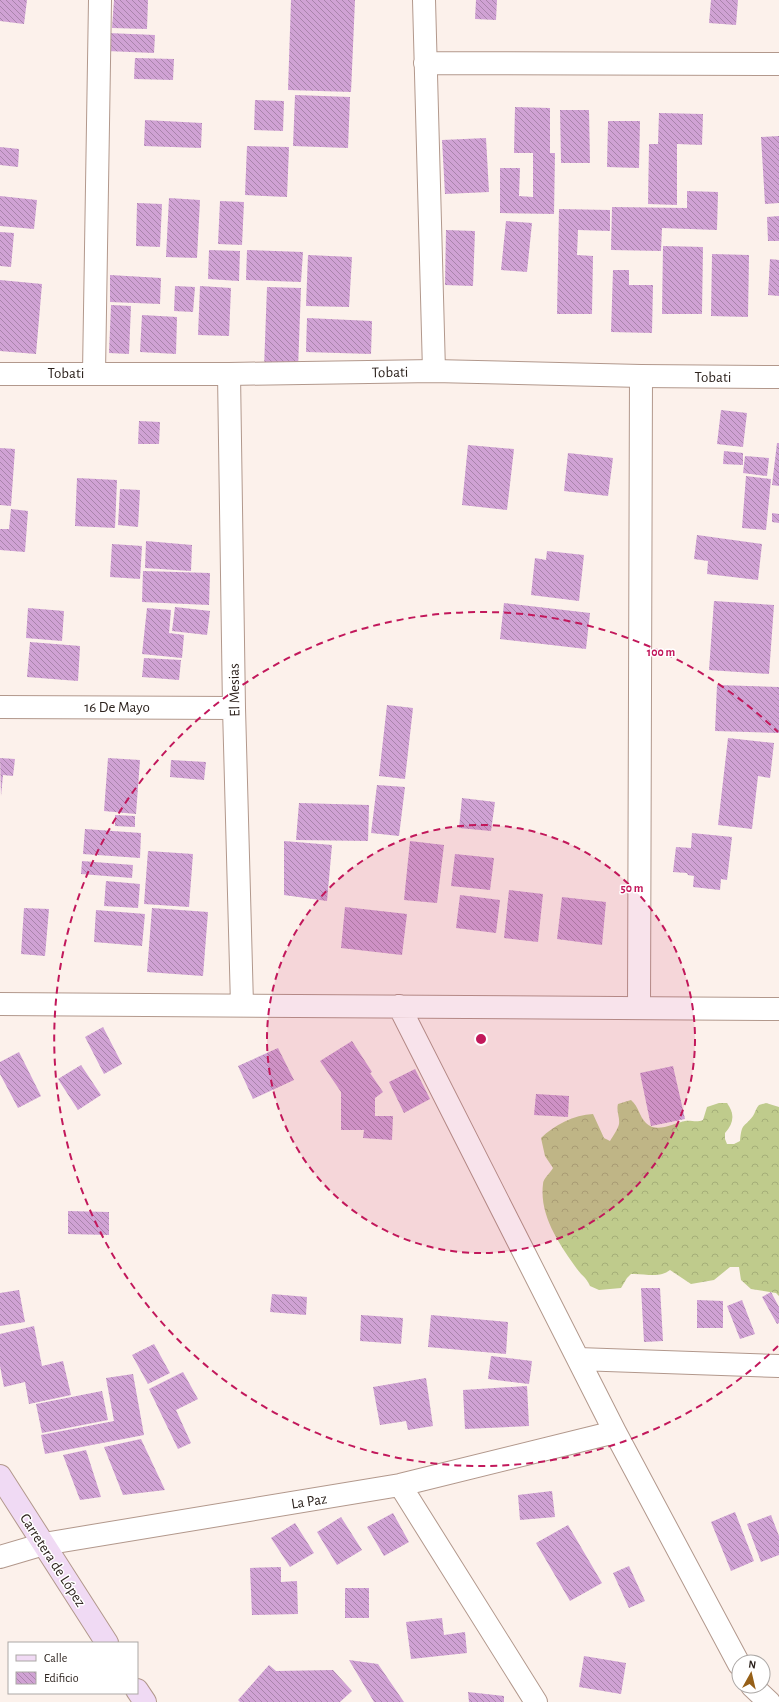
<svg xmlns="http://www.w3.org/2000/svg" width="779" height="1702" viewBox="0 0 779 1702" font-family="'Alegreya Sans',sans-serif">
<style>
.forest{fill:url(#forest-crowns)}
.building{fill:url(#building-back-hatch)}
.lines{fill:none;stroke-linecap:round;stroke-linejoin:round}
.minor-casing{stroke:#b2988c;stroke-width:24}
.tertiary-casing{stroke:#b2988c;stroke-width:24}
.secondary-casing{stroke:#b2988c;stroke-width:24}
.minor{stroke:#fff;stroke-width:22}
.tertiary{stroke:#fff;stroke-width:22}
.secondary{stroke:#f0daf4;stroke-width:22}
.ring{fill:none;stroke:#c2185b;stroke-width:2;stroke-dasharray:7 5}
.labels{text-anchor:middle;stroke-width:3;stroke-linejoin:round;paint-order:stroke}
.street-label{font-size:15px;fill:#2c221d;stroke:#fff}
.centre{fill:#c2185b;stroke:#fff;stroke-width:2}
.ring-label{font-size:12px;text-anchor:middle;font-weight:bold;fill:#c2185b;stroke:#fff;stroke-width:3;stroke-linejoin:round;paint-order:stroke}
</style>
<defs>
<pattern id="forest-crowns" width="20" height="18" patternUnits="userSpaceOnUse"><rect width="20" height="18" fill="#bfcb8c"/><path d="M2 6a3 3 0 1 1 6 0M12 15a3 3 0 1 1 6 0" fill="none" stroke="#a4ae78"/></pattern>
<pattern id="building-back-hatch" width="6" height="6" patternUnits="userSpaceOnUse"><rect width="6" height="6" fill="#d0a2d4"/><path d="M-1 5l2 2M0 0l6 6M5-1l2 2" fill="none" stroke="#a984ab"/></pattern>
</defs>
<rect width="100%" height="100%" fill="#fcf1eb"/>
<path class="forest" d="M631 1100C639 1107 639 1116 646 1123 657 1134 673 1123 685 1121 692 1120 696 1123 703 1120L707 1107 719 1103H727C735 1114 734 1123 725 1133V1139L727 1144H734L740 1141C742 1122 743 1129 753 1116 755 1113 756 1108 759 1105L766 1103 779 1107V1296L776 1293 751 1289 741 1280 739 1267H730L714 1280 691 1284 670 1270C659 1279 644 1273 631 1274L627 1278 621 1288 599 1290 590 1286C586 1277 582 1276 577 1269 560 1245 539 1216 543 1184 543 1179 550 1173 553 1168L545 1156 541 1138C554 1125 574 1115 593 1114L604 1138 610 1141C613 1136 618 1129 619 1124 620 1117 616 1111 618 1104Z"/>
<path class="building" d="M0 0H27L24 24 0 21Z
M114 0H148L147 29 112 28Z
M291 0H355L351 92 288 90Z
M476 0H497L496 20 475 19Z
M711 0H738L736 25 709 23Z
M108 33 155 35 154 53 107 51Z
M135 58 174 59 173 80 134 79Z
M295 95 350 97 348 148 293 146Z
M255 100 284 101 283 131 254 130Z
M515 107 550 108V153H555L554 214 500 213V168H520L519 196 533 197V153H514Z
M560 110H589L590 163H561Z
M659 113 703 114 702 145 677 144V205L648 204 649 144H658Z
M145 120 202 123 201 148 144 146Z
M608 121H640L639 168 607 167Z
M779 136V203L765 204 761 137Z
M486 138 489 192 445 194 442 140Z
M247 146 289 147 287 197 245 195Z
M0 147 19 149 18 167 0 165Z
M687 191 718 192 717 230 662 228 661 251 611 250 612 207 687 208Z
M0 196 37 200 34 229 0 226Z
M169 198 200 200 197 258 166 257Z
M220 201 244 202 242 245 218 244Z
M137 203 162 204 160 247 136 246Z
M559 209 610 210V231L578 230 577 255 593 256 592 314H557Z
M779 216V241H768L767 217Z
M506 221 532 223 527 272 501 270Z
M446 230 475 231 473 286 445 285Z
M0 232 14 233 11 267 0 266Z
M663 246 703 247 702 314H662Z
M209 250 240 251 239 281 208 279Z
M247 250 303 252 301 282 246 280Z
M712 254 749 255 748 317 711 316Z
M308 255 352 257 349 307 306 306Z
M770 259 779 260V296L768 295Z
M613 270H629V285H653L652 333 611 332Z
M110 275 161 278 160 304 110 302Z
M0 280 42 284 36 354 0 351Z
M175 286 195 287 193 312 174 311Z
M200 286 231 288 229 336 198 335Z
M267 287 301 288 298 369 264 368Z
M111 305 131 306 129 354 109 353Z
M142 315 177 317 176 354 140 352Z
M307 318 372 321 371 354 306 352Z
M721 410 747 413 743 447 717 444Z
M139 421 160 422 159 444H138Z
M777 443H779V486L772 485Z
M468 445 514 449 507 510 462 505Z
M0 448 15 449 11 506 0 505Z
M724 451 743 453V465L723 464Z
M568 453 613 458 608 496 564 491Z
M745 456 769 458 767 476 743 473Z
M746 476 771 479 766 530 742 528Z
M77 478 117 480 115 528 75 526Z
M120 489 140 490 138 527 118 525Z
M11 509 28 511 25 552 0 550V529H9Z
M772 513 779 514V523L772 522Z
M697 535 762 544 758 580 707 574 708 561 694 559Z
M146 541 192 545 191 571 145 568Z
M112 544 142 546 140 579 110 577Z
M547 551 584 555 579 601 531 595 535 558 546 560Z
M143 571 210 573 209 605 142 602Z
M714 601 774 605 769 674 709 670Z
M504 603 590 613 586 649 500 639Z
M175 607 210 611 207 635 172 631Z
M28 608 64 611 62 641 26 638Z
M147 608 171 610 169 633 184 635 182 658 142 654Z
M30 642 80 646 78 681 27 677Z
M144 658 181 660 179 680 142 677Z
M717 685 779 687V733L715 731Z
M387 705 413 708 405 779 379 776Z
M728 738 774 743 770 778 758 776 752 829 718 825Z
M0 758 15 759 13 776 3 775 1 796Z
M108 758 140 760 136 814 104 811Z
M171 760 206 762 204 780 170 777Z
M377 785 405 787 399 836 371 833Z
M462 798 495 802 491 831 459 828Z
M299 803 369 805 368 841 296 840Z
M115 815 135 816V827L115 826Z
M85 829 141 833 140 858 83 854Z
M692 833 732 837 727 880 721 879 720 890 693 887 694 876 688 875 687 873 673 872 676 847 691 848Z
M284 841 332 845 327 901 284 895Z
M410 841 444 845 437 903 404 900Z
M148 851 193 854 189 907 144 904Z
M455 854 494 858 490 890 451 886Z
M82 861 133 865 132 878 81 874Z
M106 881 140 884 138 908 104 906Z
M509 890 543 894 538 942 504 938Z
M460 895 500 900 496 933 456 928Z
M562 897 606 902 602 945 557 939Z
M345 907 407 914 402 955 341 948Z
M24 908 49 909 45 956 21 954Z
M152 908 208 912 203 976 147 972Z
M96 910 145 914 142 946 94 942Z
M103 1027 122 1064 104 1074 85 1037Z
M352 1041 372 1072 370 1073 383 1092 375 1098V1116H393L392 1140 363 1138 364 1130H341V1092L320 1061Z
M278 1048 294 1080 253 1099 238 1066Z
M19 1052 41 1096 18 1108 0 1074V1062Z
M81 1065 101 1095 78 1110 58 1079Z
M673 1066 685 1119 651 1126 640 1073Z
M415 1069 430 1099 404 1113 389 1082Z
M536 1094 569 1096 568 1117 534 1115Z
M68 1211 109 1212V1235L68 1234Z
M641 1288H660L663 1341 644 1342Z
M19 1290 25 1322 0 1326V1293Z
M771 1292 779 1307V1323L777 1324 762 1297Z
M272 1294 307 1297 306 1315 270 1312Z
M697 1300 723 1301V1328H697Z
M742 1300 755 1334 740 1339 727 1306Z
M361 1315 403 1318 401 1344 360 1341Z
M431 1315 508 1322 506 1354 428 1347Z
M34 1326 42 1366 63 1361 71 1395 29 1404 25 1382 4 1387 0 1366V1334Z
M154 1344 170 1373 148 1384 132 1355Z
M491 1356 532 1361 529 1384 488 1379Z
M183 1372 198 1399 176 1410 191 1443 178 1449 149 1389Z
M133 1374 144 1435 45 1454 41 1435 114 1421 106 1378Z
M426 1378 433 1426 408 1430 406 1421 380 1425 373 1387Z
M527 1386 529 1426 465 1429 463 1390Z
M102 1391 108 1420 42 1433 36 1404Z
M141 1439 165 1490 123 1495 104 1447Z
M86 1450 101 1497 80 1500 63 1455Z
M552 1491 555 1517 520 1520 518 1495Z
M735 1512 754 1561 731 1571 711 1522Z
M393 1513 409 1542 384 1556 367 1527Z
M771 1515 779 1536V1555L761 1562 747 1524Z
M341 1517 362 1550 337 1565 317 1532Z
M295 1523 314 1553 290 1567 271 1538Z
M568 1525 602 1583 570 1601 536 1543Z
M629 1566 645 1601 629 1608 613 1573Z
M281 1567V1582L297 1581 298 1614 252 1615 250 1568Z
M345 1588H369V1618H345Z
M442 1618 444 1635 465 1632 467 1653 411 1659 406 1622Z
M584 1656 626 1663 621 1694 579 1687Z
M349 1660 378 1664 404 1702H374Z
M269 1665 276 1671 333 1670 352 1691 340 1702H240L238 1700Z
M468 1692 504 1696V1702H469Z"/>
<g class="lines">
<defs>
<path id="minor" d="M424 0 434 371
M425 63 779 64
M94 373 100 0
M229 374 234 708 242 1005
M0 707 234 708
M0 1004 779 1009
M399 1006 615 1432 739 1664
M639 1008 641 376
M578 1359 779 1366
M400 1485 536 1702
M0 1557 44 1544 400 1485 615 1432
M752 1686 769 1702"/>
<path id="tertiary" d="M0 374H229L434 371 641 376 779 377"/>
<path id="secondary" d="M0 1476 107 1643
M137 1690 145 1702"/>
</defs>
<use href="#minor" class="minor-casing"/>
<use href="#tertiary" class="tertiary-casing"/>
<use href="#secondary" class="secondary-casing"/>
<use href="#minor" class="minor"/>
<use href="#tertiary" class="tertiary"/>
<use href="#secondary" class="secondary"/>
</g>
<circle cx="481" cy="1039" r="214" fill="#c2185b" fill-opacity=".12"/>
<g class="ring">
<circle cx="481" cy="1039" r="214"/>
<path d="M778 1346A427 427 0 1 1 778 732"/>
</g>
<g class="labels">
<g class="street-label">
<text transform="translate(390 372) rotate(-1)" y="5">Tobati</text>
<text x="66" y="378">Tobati</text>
<text x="713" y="382">Tobati</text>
<text transform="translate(234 690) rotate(-91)" y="5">El Mesias</text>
<text x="117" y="712">16 De Mayo</text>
<text transform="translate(309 1501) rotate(-9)" y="5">La Paz</text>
<text transform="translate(53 1560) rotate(57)" y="5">Carretera de López</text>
</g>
</g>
<circle cx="481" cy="1039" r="6" class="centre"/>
<g class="ring-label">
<text x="661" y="656">100 m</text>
<text x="632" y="892">50 m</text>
</g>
<rect x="8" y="1642" width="130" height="52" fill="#ffffff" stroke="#aba7a5"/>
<rect x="16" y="1655" width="20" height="6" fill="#f0daf4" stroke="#aba7a5"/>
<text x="44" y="1662" font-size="12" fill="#2c221d">Calle</text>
<rect x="16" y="1672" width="20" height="12" fill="url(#building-back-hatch)" stroke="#aba7a5"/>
<text x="44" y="1682" font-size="12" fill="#2c221d">Edificio</text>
<g transform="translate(751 1674) rotate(8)"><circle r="19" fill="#ffffff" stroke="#aba7a5"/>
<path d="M0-3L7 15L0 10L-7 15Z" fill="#966018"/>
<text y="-6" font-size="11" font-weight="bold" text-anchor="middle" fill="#2c221d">N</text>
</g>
</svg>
